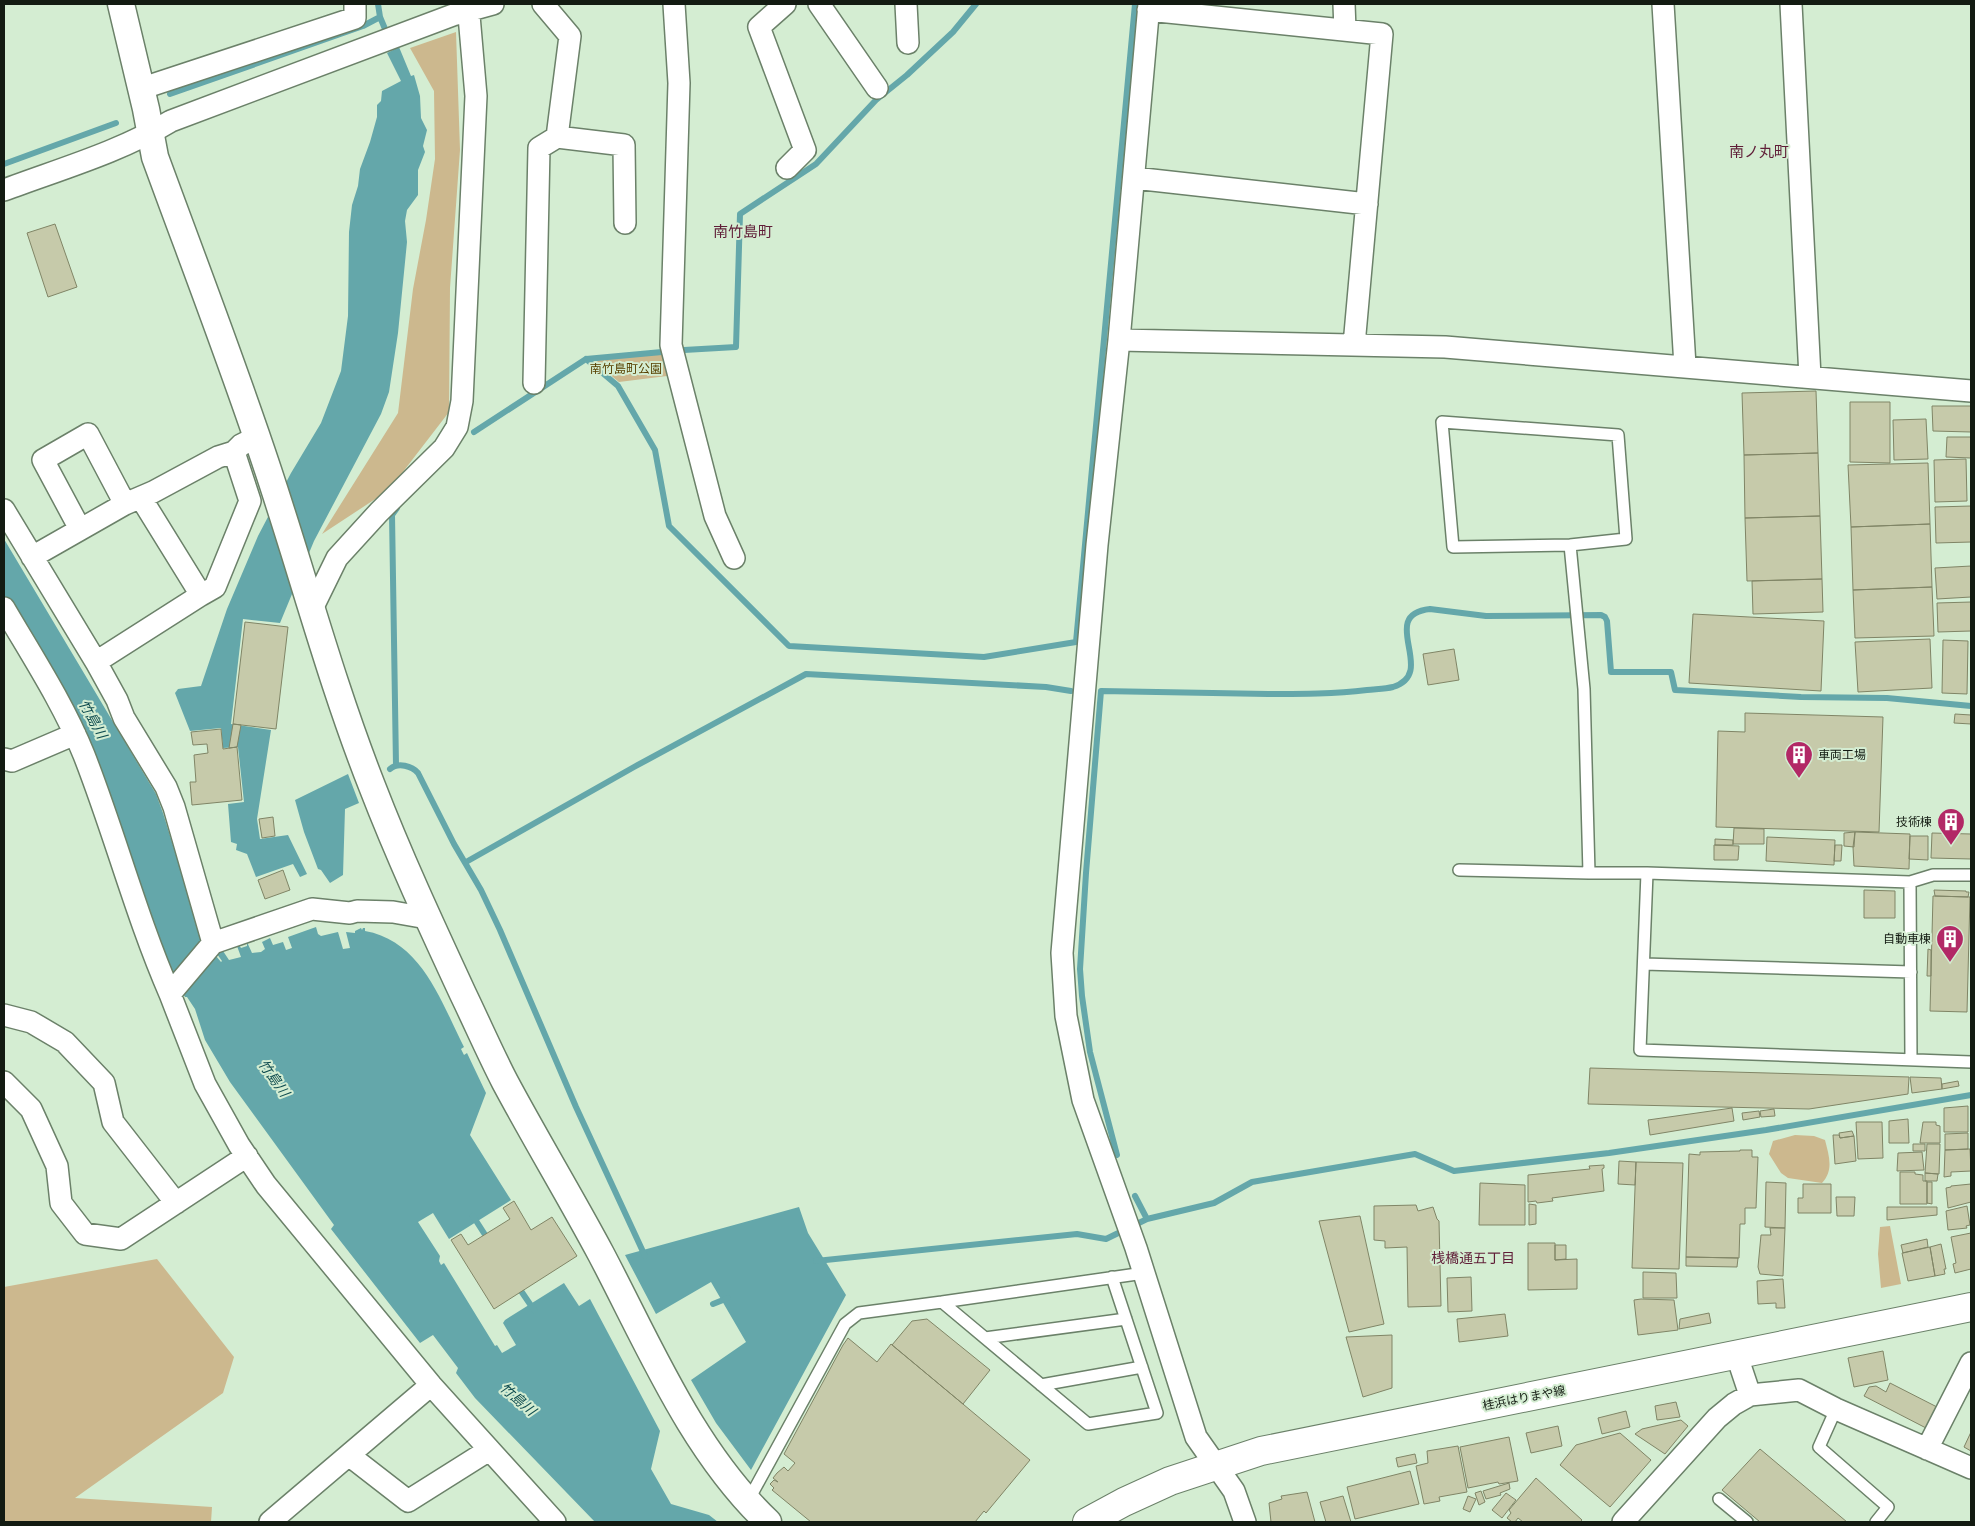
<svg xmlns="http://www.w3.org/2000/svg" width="1975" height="1526" viewBox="0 0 1975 1526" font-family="'Noto Sans','Noto Sans JP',sans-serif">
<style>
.green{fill:#ccb88e}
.water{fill:#64a7aa}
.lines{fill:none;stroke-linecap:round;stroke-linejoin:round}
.stream{stroke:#64a7aa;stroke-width:6}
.building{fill:#c6caaa;stroke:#808566}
.service-casing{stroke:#6b8169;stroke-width:14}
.minor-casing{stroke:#6b8169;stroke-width:24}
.tertiary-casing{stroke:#6b8169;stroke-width:29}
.primary-casing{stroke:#6b8169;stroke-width:30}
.service{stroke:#fff;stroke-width:11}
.minor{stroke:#fff;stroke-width:21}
.tertiary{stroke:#fff;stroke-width:26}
.primary{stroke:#fff;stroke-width:28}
.labels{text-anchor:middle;stroke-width:4;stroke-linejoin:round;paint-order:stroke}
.park-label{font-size:12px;fill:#574001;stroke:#d4edd2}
.poi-label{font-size:12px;fill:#131b12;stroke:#d4edd2;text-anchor:end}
.street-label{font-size:12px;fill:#131b12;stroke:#d4edd2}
.water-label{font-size:14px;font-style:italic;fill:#0f4c4f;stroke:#d4edd2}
.neighbourhood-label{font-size:14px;fill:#5f1d37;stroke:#d4edd2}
.quarter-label{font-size:15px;fill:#5f1d37;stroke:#d4edd2}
</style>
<rect width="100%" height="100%" fill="#d4edd2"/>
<path class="green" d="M456 32 460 150 450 288 449 412 389 490 322 534 398 413 413 289 426 220 435 159 434 91 410 48Z
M662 353 667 376 619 382 592 360Z
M1795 1135 1814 1136 1825 1140C1829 1156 1834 1170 1822 1183L1788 1178 1781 1173 1769 1154 1773 1141Z
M1890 1226 1901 1284 1881 1288 1878 1254 1880 1227Z
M157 1259 234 1357 223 1393 75 1498 212 1507 211 1522H4V1287Z"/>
<path class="water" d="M399 47 411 76 414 75 420 96 421 118 427 130 423 146 425 152 418 170V195L407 210 405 221 407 242 398 333 389 392 381 414 314 541 280 623 243 619 231 724 271 730 257 819 260 839 288 835 307 874 300 877 293 864 256 877 247 854 236 850 237 844 231 842 228 804 244 802 238 747 223 748 221 728 190 731 175 693 178 689 201 686 227 609 258 536 291 473 321 423 341 371 348 316 349 232 352 205 358 186 360 169 370 142 377 117V105L381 101 382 91 401 81 387 53Z
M4 539 156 794 163 813 202 939 221 962 222 961 217 954 223 951 229 960 241 957 237 946 239 945 241 948 247 946V942L252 953 261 952 265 949 262 942 270 938 273 945 283 942 286 950 292 948 288 937 316 927 318 934 321 936 338 932 343 949 350 948 346 932 355 933V931L361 928 362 930 363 928H365V931C422 941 441 1002 464 1047L461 1049 464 1055 467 1053 486 1093 470 1135 511 1200 449 1239 433 1213 418 1222 440 1256 439 1261 441 1265 444 1263 495 1346 497 1345 502 1353 516 1345 503 1323 505 1320 564 1283 579 1306 590 1299 660 1431 651 1469 671 1504 709 1515 718 1522H595L475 1398 456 1373 458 1368 433 1335 420 1343 331 1229 334 1225 230 1082 205 1040 195 1009 187 997H185L173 975 86 730 27 628 24 629 4 595Z
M348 774 359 803 345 809 343 875 330 883 321 870 318 869 304 832 295 800Z
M799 1207 808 1233 846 1295 751 1470 716 1423 691 1380 746 1342 711 1282 656 1314 625 1255Z"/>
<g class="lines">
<path class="stream" d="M378 4 380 17 388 36
M170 94 363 26 380 17
M4 164 116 123
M684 350 736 347 740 214 816 164 876 100 907 75 953 32 976 4
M586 359 618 386 655 450 669 526 789 646 984 657 1076 642 1135 4
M474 432 586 359 662 352
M396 765 392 515 397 508
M390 769C398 762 412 766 418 773L454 844 481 890 500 930 576 1107 645 1256
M466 862 634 767 806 674 1046 687 1071 691
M1117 1155 1090 1052 1082 996 1080 969 1086 873 1101 691C1157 692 1213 693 1268 694 1302 694 1334 694 1367 690 1375 689 1385 689 1393 687 1439 673 1376 615 1430 609L1486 616 1601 615 1605 617 1607 621 1611 672H1671L1675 690 1801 697 1887 698 1971 706
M1135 1196 1147 1219
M473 1216 489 1241
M816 1261 1077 1234 1106 1239 1147 1219 1214 1203 1252 1182 1415 1154 1454 1171 1609 1153 1766 1130 1971 1095
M517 1285 534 1310
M713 1304 728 1298"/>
</g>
<path class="building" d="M55 224 77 287 48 297 27 233Z
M1816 391 1818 453 1744 455 1742 393Z
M1850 402H1890V463L1850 462Z
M1932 406H1971V432L1933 431Z
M1926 419 1928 459 1894 460 1893 420Z
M1947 437H1971V458L1946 457Z
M1818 453 1820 516 1745 518 1744 455Z
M1966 459 1967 501 1935 502 1934 460Z
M1928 463 1930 524 1851 527 1848 465Z
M1971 506V542L1936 543 1935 507Z
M1820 516 1822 579 1747 581 1745 518Z
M1930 524 1932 587 1853 590 1851 527Z
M1971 566V597L1937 599 1935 568Z
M1822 579 1823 612 1753 614 1752 581Z
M1932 587 1934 636 1855 638 1853 590Z
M1971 602V631L1938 632 1937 603Z
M1693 614 1824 621 1821 691 1689 683Z
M245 622 288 627 276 729 233 724Z
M1930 639 1932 688 1858 692 1855 642Z
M1943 640 1968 641 1967 694 1942 693Z
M1454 649 1459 680 1428 685 1423 654Z
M1745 713 1883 717 1879 832 1716 827 1718 731 1745 732Z
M1955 714 1971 715V724L1954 723Z
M233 724 241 725 237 747 229 748Z
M221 729 223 749 237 747 242 800 192 805 190 782H196L194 755 208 753 207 744 193 745 191 732Z
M273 817 275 836 262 838 259 819Z
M1734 828 1764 829V844H1733Z
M1855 832 1910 834 1909 869 1854 866 1853 847Z
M1855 832 1854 847 1844 846V833Z
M1932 833 1971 834V859L1931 858Z
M1910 836H1928V860L1909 859Z
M1767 837 1835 840 1834 865 1766 861Z
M1715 839 1733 840V845H1715Z
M1714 845 1739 846 1738 860H1714Z
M1835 845H1842L1841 861H1834Z
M283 870 290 890 265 899 258 880Z
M1864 890 1895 891V918H1864Z
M1934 890 1966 891V892H1969L1968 897 1935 896Z
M1933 896 1970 897 1967 1012 1930 1011Z
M1928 949 1931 950V976H1927Z
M1590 1068 1909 1077 1908 1094 1809 1109 1588 1104Z
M1910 1077 1941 1078 1942 1089 1912 1093Z
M1958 1081 1959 1086 1942 1089V1084Z
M1968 1106V1132H1944V1108Z
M1732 1108 1734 1121 1650 1135 1648 1120Z
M1774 1109 1775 1116 1761 1117 1760 1111Z
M1759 1111 1760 1117 1743 1120 1742 1113Z
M1908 1119 1909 1143H1889V1121Z
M1856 1122H1882L1883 1158 1858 1159Z
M1923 1122H1936V1125L1940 1126V1143H1920Z
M1852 1131 1854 1136 1840 1138 1839 1133Z
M1968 1133V1149L1945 1150V1134Z
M1833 1135H1839L1840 1138 1854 1136 1856 1161 1835 1164Z
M1913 1144H1925V1151H1913Z
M1927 1144H1940L1939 1174 1925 1173Z
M1970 1149 1971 1171 1951 1172V1176L1944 1177 1945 1150Z
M1740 1150H1752V1157H1758L1756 1208H1745V1224H1740L1739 1258 1686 1257 1689 1154 1700 1155V1152L1740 1151Z
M1922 1152 1924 1170 1897 1171 1898 1153Z
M1619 1161 1636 1162 1635 1185 1618 1184Z
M1636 1162 1683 1163 1679 1269 1632 1268Z
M1604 1165V1168L1602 1169 1604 1191 1552 1198 1553 1201 1537 1203 1536 1201 1528 1202V1175L1590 1169 1589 1166Z
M1900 1172H1915V1174L1923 1175V1181H1927V1204H1900Z
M1925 1173 1938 1174 1937 1181H1925Z
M1766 1182 1786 1183 1785 1228 1765 1227Z
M1927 1182H1932V1204L1927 1203Z
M1480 1183 1525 1185V1225H1479Z
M1803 1184H1831V1213H1798V1198H1803Z
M1971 1184V1202L1948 1208 1946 1188 1951 1187V1186Z
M1836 1197H1855L1854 1216H1837Z
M514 1201 531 1230 552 1217 577 1256 494 1309 451 1240 461 1234 468 1245 510 1219 503 1208Z
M1529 1204 1536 1205V1224L1529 1225Z
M1416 1205 1418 1211 1433 1207 1437 1219 1439 1221 1441 1306 1408 1307 1407 1247 1385 1248V1241L1374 1240V1206Z
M1967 1206 1970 1225 1966 1226 1967 1228 1948 1230 1946 1211Z
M1887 1207H1937V1215L1887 1220Z
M1360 1216 1384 1324 1349 1332 1319 1221Z
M1770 1228H1785L1783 1276 1760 1274 1758 1267 1761 1235H1771Z
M1971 1233V1269L1955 1273 1953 1264 1956 1263 1951 1237Z
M1927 1239 1928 1247 1903 1253 1901 1245Z
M1528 1243H1555V1260L1577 1259V1289L1528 1290Z
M1941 1244 1946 1269H1944L1945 1274 1935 1276 1930 1247Z
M1555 1245H1566V1259L1555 1260Z
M1930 1247 1935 1276 1908 1281 1902 1253Z
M1686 1257 1738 1258 1737 1267 1686 1266Z
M1643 1272 1676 1273 1677 1298H1643Z
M1471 1277 1472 1311 1448 1312 1447 1278Z
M1783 1279 1785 1308H1776V1303L1758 1304 1757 1281Z
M1641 1299 1674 1300 1678 1330 1638 1335 1634 1300Z
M1709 1313 1711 1323 1679 1329 1680 1319Z
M1505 1314 1508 1336 1459 1342 1457 1319Z
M927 1319 990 1370 963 1404 892 1345 912 1321Z
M1392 1335V1388L1363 1397 1346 1337Z
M848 1338 877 1362 891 1344 1030 1460 986 1513 984 1511 975 1522H811L772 1490 774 1488 770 1484 774 1480 778 1482 773 1478 777 1473 784 1467 788 1471 795 1463 784 1454 843 1345Z
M1883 1351 1888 1380 1854 1387 1848 1358Z
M1890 1383 1937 1407 1926 1428 1864 1396 1869 1387 1876 1386 1886 1392Z
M1676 1402 1680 1417 1657 1420 1655 1406Z
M1626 1411 1630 1427 1602 1434 1598 1418Z
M1681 1420 1688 1426 1665 1454 1635 1434 1642 1429Z
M1558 1426 1562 1446 1531 1453 1526 1433Z
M1971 1432V1451L1964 1447Z
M1620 1433 1651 1460 1610 1507 1560 1465 1576 1445Z
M1509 1437 1518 1481 1499 1484 1498 1482 1468 1488 1460 1447Z
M1458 1446 1467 1492 1439 1497 1440 1501 1424 1504 1416 1466 1428 1463 1427 1451Z
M1760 1449 1847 1522H1760L1722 1490Z
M1415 1454 1417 1463 1398 1467 1396 1458Z
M1410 1471 1419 1504 1355 1519 1347 1487Z
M1536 1478 1582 1520 1580 1522H1523L1518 1518 1515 1522H1512L1507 1518 1511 1513 1509 1510Z
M1509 1483 1510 1489 1500 1493 1501 1495 1486 1499 1483 1491Z
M1481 1491 1485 1502 1479 1505 1475 1493Z
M1307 1492 1315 1522H1271L1269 1503 1282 1499 1281 1496Z
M1506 1493 1516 1500 1502 1518 1492 1510Z
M1343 1496 1351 1522H1326L1320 1502Z
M1468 1496 1476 1499 1470 1512 1463 1509Z"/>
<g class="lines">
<defs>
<path id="service" d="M1442 422 1618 435 1626 539 1570 545 1453 547Z
M1570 545 1584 689 1589 873H1647L1640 1050 1971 1062
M1459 870 1589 873
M1647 873 1910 882 1933 875H1971
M1910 882 1911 1060
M1644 964 1911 972
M1112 1277 1157 1413 1088 1424 942 1302 1144 1273
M985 1338 1126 1319
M1041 1385 1142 1367
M1836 1409 1819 1447 1888 1507 1876 1522
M1719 1499 1747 1522
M748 1501 845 1324 859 1313 942 1302"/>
<path id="minor" d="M674 4 679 83 671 345 715 516 734 558
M785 4 759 27 805 150 787 168
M819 4 877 88
M906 4 908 43
M1149 4 1119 340 1097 545 1062 953 1066 1016 1083 1100 1136 1248 1196 1437 1234 1491 1245 1522
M1344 4 1345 30
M1663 4 1685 366
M1791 4 1810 377
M1148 10 1382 34 1354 345
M140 89 355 18V4
M557 137 624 145 625 223
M1134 178 1367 204
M4 190C60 169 120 152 171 121L453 15 493 4
M1119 340 1445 347 1971 391
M534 383 539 148 557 137 570 36 543 4
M4 510 96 662 117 700 124 718 166 787 174 807 213 943
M80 529 43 460 88 434 125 504
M32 557 125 504 153 492 218 457 234 452 241 445 257 437
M201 595 215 587 250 501 234 452
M4 608C32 656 63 703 84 755 115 834 136 916 170 994L213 943 312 909 350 913 357 911 393 912 427 918
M311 611 337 558 379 512 444 448 457 427 462 401 476 96 468 4
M96 662 201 595 141 498
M4 759 12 761 75 734
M170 994 205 1084 239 1145 266 1185 431 1385 555 1522
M4 1015 31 1022 65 1042 104 1083 113 1122 176 1203
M4 1082 31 1109 57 1166 61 1203 85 1234 121 1239 247 1156
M1737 1356 1750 1395
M1927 1449 1971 1363
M350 1456 408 1501 489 1450
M270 1522 431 1385
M1623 1522 1717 1418 1734 1404 1750 1395 1799 1390 1836 1409 1971 1468"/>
<path id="tertiary" d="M121 4 146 109 155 157C193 261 233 364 268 470 303 575 331 682 372 786 399 856 431 925 463 994 477 1023 490 1053 505 1082 536 1140 570 1196 601 1254 649 1345 692 1450 768 1522"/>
<path id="primary" d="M1087 1522 1124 1502 1170 1481 1261 1451 1971 1307"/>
</defs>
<use href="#service" class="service-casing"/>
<use href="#minor" class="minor-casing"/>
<use href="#tertiary" class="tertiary-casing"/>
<use href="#primary" class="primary-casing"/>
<use href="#service" class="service"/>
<use href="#minor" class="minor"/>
<use href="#tertiary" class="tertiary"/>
<use href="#primary" class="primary"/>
</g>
<defs>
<symbol id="building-pin" viewBox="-11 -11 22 30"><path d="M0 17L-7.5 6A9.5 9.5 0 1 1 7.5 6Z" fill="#b22866" stroke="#d4edd2"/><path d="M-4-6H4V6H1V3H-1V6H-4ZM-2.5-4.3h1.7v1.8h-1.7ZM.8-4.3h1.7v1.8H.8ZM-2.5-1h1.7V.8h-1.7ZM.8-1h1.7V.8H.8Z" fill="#fff"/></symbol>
</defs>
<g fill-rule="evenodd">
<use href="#building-pin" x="1783" y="739" width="32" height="43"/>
<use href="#building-pin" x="1935" y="806" width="32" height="43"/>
<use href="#building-pin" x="1934" y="923" width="32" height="43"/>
</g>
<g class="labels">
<g class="park-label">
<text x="626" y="373">南竹島町公園</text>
</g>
<g class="poi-label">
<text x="1818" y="759" text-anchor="start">車両工場</text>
<text x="1932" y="826">技術棟</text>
<text x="1931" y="943">自動車棟</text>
</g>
<g class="street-label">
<text transform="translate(1524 1398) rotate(-11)" y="4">桂浜はりまや線</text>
</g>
<g class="water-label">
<text transform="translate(93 719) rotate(61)" y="5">竹島川</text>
<text transform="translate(274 1078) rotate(55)" y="5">竹島川</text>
<text transform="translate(518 1399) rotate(41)" y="5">竹島川</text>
</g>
<g class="neighbourhood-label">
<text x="1473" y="1263">桟橋通五丁目</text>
</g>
<g class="quarter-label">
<text x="1759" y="157">南ノ丸町</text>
<text x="743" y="237">南竹島町</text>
</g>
</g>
<rect width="1975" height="1526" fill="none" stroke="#131b12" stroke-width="10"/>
</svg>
